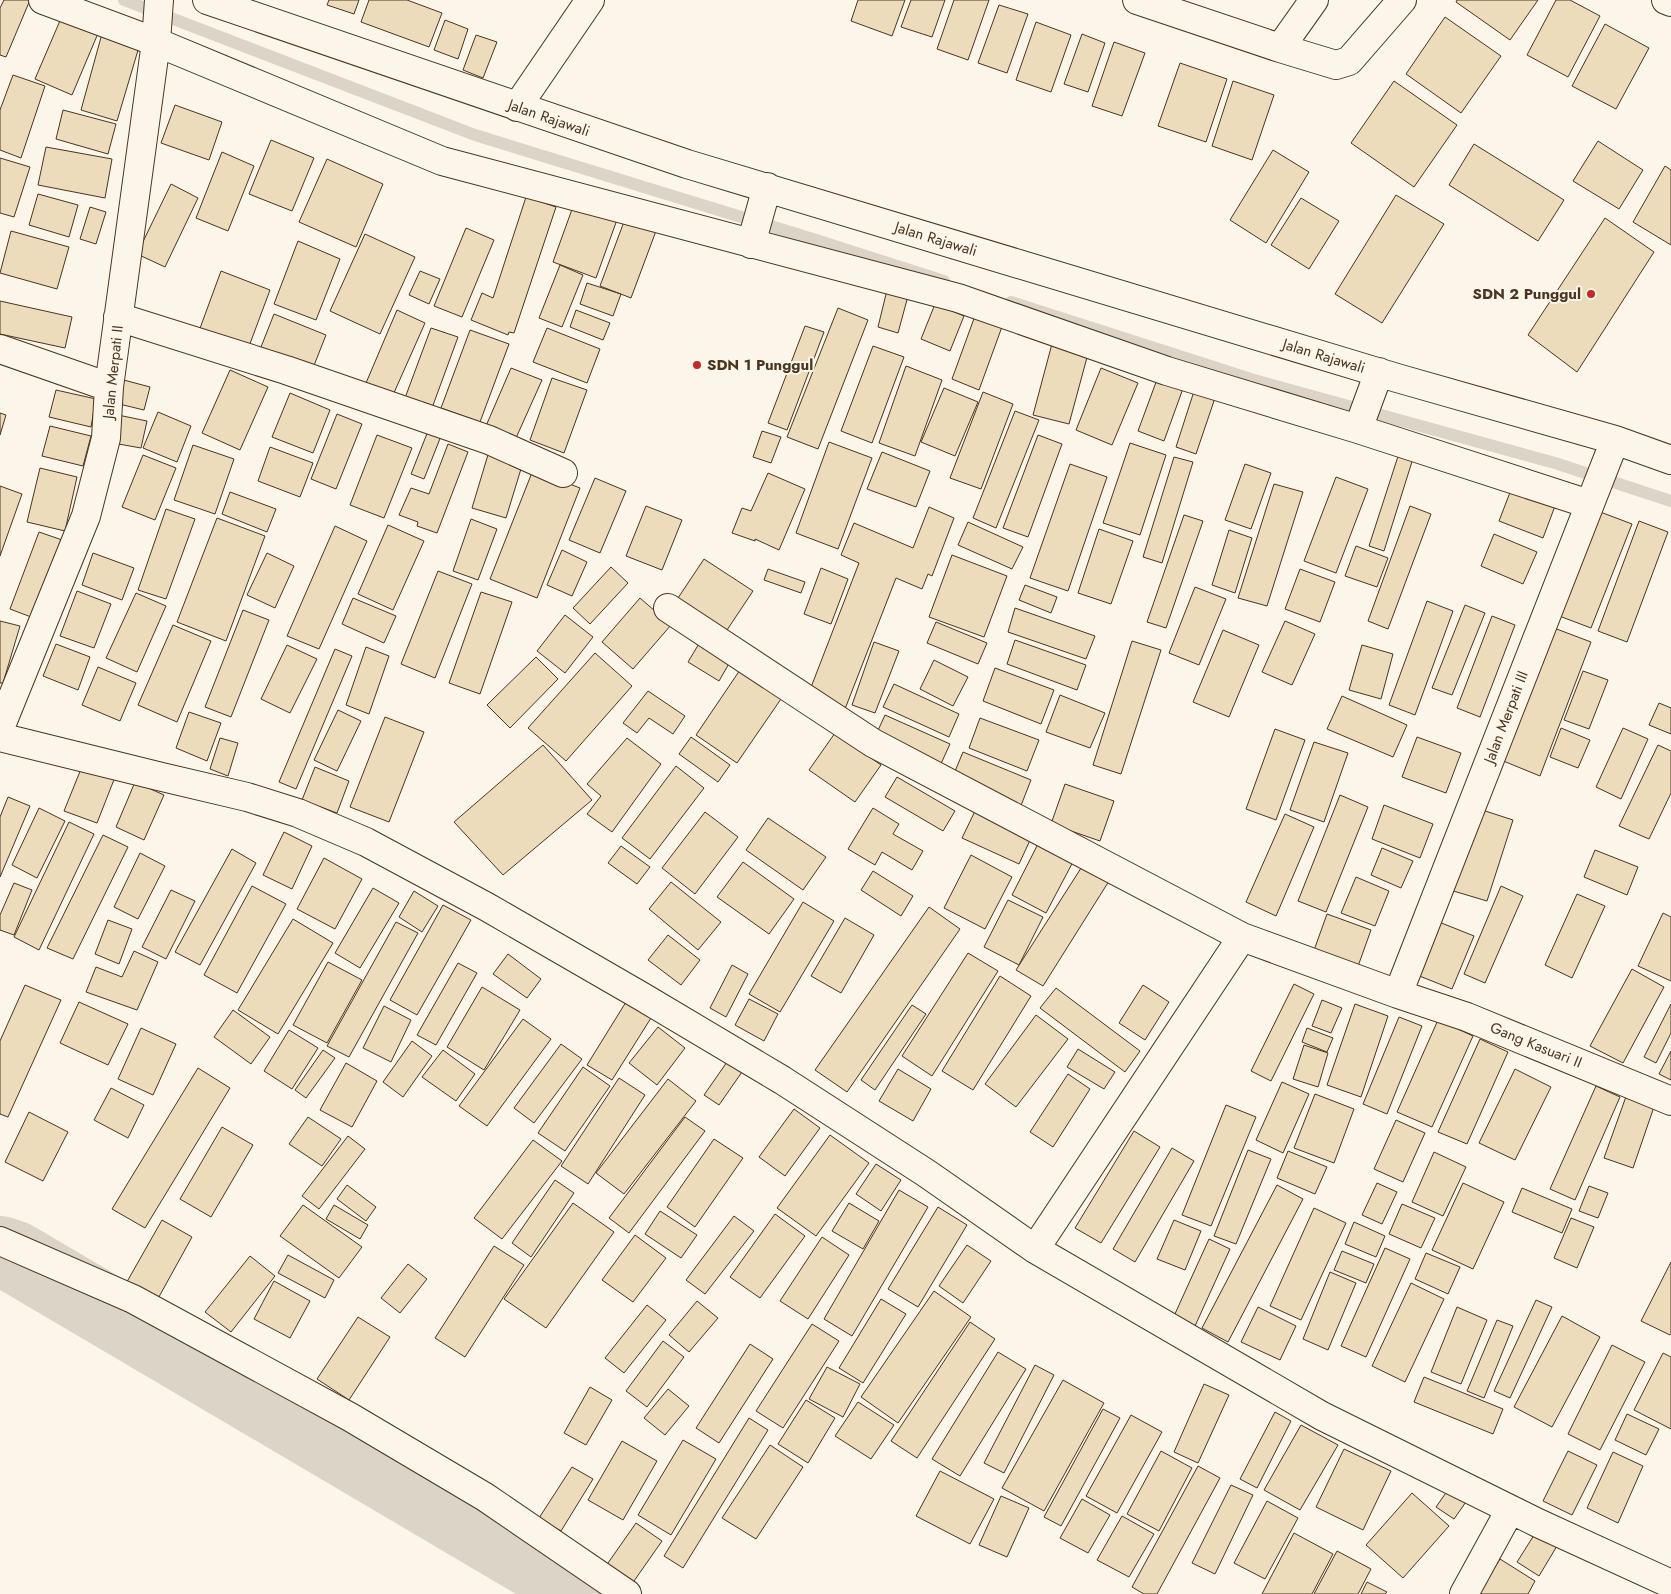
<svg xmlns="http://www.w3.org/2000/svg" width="1671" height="1594" viewBox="0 0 1671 1594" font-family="Jost,sans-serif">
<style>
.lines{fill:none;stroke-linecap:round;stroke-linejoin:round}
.stream{stroke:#dcd4c6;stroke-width:12}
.river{stroke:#dcd4c6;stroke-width:72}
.building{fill:#ecdcbc;stroke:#4a3520}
.minor-casing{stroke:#4a3520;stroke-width:30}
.minor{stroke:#fbf6e9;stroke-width:28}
.poi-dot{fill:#c62828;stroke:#fbf6e9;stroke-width:2}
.labels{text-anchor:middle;stroke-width:4;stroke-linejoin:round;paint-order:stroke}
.street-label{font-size:15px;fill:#4a3520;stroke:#fbf6e9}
.poi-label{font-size:15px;font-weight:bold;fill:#4a3520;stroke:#fbf6e9;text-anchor:end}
</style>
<rect width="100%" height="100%" fill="#fbf6e9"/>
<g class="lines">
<path class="stream" d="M124 0 475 135 816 240 944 281
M1011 302 1254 380 1555 463 1671 501"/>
<path class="river" d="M0 1252 15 1257 587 1594"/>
</g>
<path class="building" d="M4 0H30L6 57 0 55V8Z
M329 0H359L354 14 327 5Z
M369 0H407L442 13 429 47 361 22Z
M858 0H905L892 36 851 21Z
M911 0H945L932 37 901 27Z
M954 0H989L968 60 937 49Z
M1457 0H1538L1510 40 1456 2Z
M1556 0H1570L1600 16 1568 77 1527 55Z
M999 5 1028 14 1007 73 978 63Z
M62 16 99 31 72 95 35 79Z
M1445 17 1501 56 1461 113 1406 74Z
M445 20 468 29 458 59 434 50Z
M1036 22 1071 35 1051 92 1016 80Z
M1605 24 1649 48 1616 109 1572 86Z
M103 30 141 40 117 121 81 110Z
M1082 34 1105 43 1088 92 1064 84Z
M476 35 497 42 483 78 463 70Z
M1114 42 1145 53 1122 116 1092 106Z
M1180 63 1227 79 1206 142 1158 126Z
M13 75 45 86 21 158 0 150V110Z
M1233 81 1274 95 1252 160 1212 146Z
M1394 81 1457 125 1414 187 1351 143Z
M175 105 222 122 209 160 161 143Z
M63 110 116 124 108 154 56 139Z
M271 140 314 158 292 211 249 194Z
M1598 141 1643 170 1619 209 1573 181Z
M1474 144 1564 200 1538 241 1449 185Z
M46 147 112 159 105 198 38 185Z
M1273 150 1309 172 1266 243 1230 220Z
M222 152 254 166 228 231 196 218Z
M0 158 30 167 14 217 0 213Z
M327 159 383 184 356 247 299 222Z
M1665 166 1671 170V245L1633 222Z
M171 184 198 198 165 267 137 254Z
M38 194 78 205 69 237 29 225Z
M1396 195 1444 224 1382 323 1335 294Z
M526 197 556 207 514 333 509 332 508 335 471 320 482 293 493 298Z
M1301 198 1339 221 1309 269 1271 245Z
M575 201 618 217 596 278 553 262Z
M90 207 106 212 96 244 80 239Z
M1605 218 1654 252 1577 372 1528 335Z
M625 219 656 231 631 298 600 286Z
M466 228 494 240 462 317 434 306Z
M11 231 69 247 57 289 0 273Z
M365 234 415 257 380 334 330 311Z
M298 241 340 259 316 320 274 304Z
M560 265 583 275 562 327 539 318Z
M221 271 270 290 248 349 199 331Z
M420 271 440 279 429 304 409 295Z
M587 283 621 294 613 316 580 304Z
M887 290 908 296 898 333 878 327Z
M0 301 72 317 65 348 0 334Z
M935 304 964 316 950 351 921 339Z
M838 308 868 320 818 449 787 437Z
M397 310 425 323 393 395 366 383Z
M576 310 610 323 603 340 570 327Z
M976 313 1003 324 979 390 952 379Z
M274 314 326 335 313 368 261 347Z
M805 326 824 332 787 430 768 423Z
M431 328 458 337 432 408 405 398Z
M547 328 600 349 587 383 533 362Z
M470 330 509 344 480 422 441 408Z
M1053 340 1089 350 1069 424 1033 415Z
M873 346 904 357 872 443 841 431Z
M906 366 942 380 915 456 879 443Z
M511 368 542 380 516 438 486 426Z
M1101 368 1138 383 1112 445 1076 430Z
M230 370 268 387 240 450 202 433Z
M1159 374 1185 383 1164 441 1138 431Z
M552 378 587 390 564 453 530 440Z
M120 379 150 387 144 410 115 403Z
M1196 385 1217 392 1196 454 1176 447Z
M944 388 978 402 955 456 921 442Z
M56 390 96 399 91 427 49 417Z
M983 392 1013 404 981 489 950 478Z
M290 393 330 410 313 453 272 437Z
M1015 411 1039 420 996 528 973 518Z
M158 412 191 426 177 462 143 448Z
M0 413 6 415 0 435Z
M337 414 362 424 336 489 311 479Z
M118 415 147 421 141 448 113 443Z
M50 426 91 436 83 466 42 456Z
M430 426 443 431 424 479 411 474Z
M762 431 781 437 771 463 753 457Z
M377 435 412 448 384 518 350 505Z
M1038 435 1062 444 1028 537 1003 528Z
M829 442 872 458 838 549 796 533Z
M1130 443 1166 455 1140 535 1103 523Z
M448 444 468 452 437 533 417 526 418 522 399 515 411 488 429 494Z
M193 445 234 459 215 514 174 500Z
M270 447 313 463 300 497 258 481Z
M1401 447 1415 452 1384 551 1369 546Z
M490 448 524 459 506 518 472 508Z
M882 452 930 471 916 507 867 489Z
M143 455 176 468 155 520 122 507Z
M1174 457 1193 462 1162 563 1143 557Z
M1070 464 1107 477 1068 591 1030 578Z
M1245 464 1271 473 1251 529 1225 520Z
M40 468 77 477 65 531 27 522Z
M533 470 580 488 537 598 490 579Z
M768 473 805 489 779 550 755 539V541L732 533 742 508 751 511Z
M1336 477 1368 489 1336 573 1304 561Z
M595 478 626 491 600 553 569 540Z
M1514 482 1558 498 1543 538 1499 521Z
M1274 484 1303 492 1267 606 1238 598Z
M0 486 22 494 0 556Z
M230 492 276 509 267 532 222 514Z
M646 506 682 520 662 570 626 556Z
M1410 506 1431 514 1388 629 1368 621Z
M929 507 954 518 932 576 928 574 922 589 896 578 845 709 808 695 859 563 841 555 854 523 913 548Z
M166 509 195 519 166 599 138 590Z
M1595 510 1632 524 1591 628 1554 614Z
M1184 515 1203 521 1166 628 1147 622Z
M217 518 265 536 226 641 177 622Z
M471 519 497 529 478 580 453 571Z
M1639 521 1668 532 1627 642 1598 631Z
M968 522 1023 547 1012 569 958 545Z
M388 525 424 541 393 610 358 594Z
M335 526 367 541 319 649 287 636Z
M1099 529 1133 541 1111 604 1078 593Z
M1229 530 1252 538 1235 593 1212 585Z
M39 532 68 542 39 620 10 609Z
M1494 534 1537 552 1523 584 1481 566Z
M1356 546 1388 558 1377 587 1345 576Z
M562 550 587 562 572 596 547 585Z
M93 553 134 568 122 600 82 585Z
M267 553 294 566 275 608 247 595Z
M952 555 1007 576 984 637 929 617Z
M704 559 753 591 723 636 674 604Z
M611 567 628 583 590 624 573 608Z
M821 568 848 579 831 624 804 614Z
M768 569 805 582 801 593 764 580Z
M1300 569 1335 582 1320 622 1285 609Z
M438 571 472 584 435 678 401 664Z
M1025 585 1057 597 1051 613 1019 600Z
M1195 587 1226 599 1199 665 1169 653Z
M77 591 111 604 94 648 60 636Z
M481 592 512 602 480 694 449 683Z
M136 593 166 606 137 672 106 658Z
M353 598 396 616 384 643 342 624Z
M640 598 671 625 633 669 602 642Z
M1427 601 1453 611 1415 715 1389 705Z
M1465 605 1485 613 1452 695 1432 688Z
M1015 608 1095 636 1086 659 1008 632Z
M243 610 269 620 231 717 205 707Z
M565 615 593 637 565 673 537 651Z
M1492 616 1515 625 1480 717 1457 708Z
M0 621 20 626 3 683H0Z
M1285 621 1315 634 1292 685 1262 672Z
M936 622 987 643 978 664 927 643Z
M173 625 211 641 177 722 138 705Z
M1546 625 1591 642 1540 776 1496 758Z
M1223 630 1259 645 1229 717 1193 702Z
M1015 640 1086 665 1077 690 1007 664Z
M1132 641 1161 650 1121 774 1093 765Z
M700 642 731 660 719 681 688 662Z
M874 642 899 651 875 713 852 705Z
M56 644 90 657 78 690 43 676Z
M287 645 317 659 290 713 261 699Z
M1362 645 1393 654 1381 699 1349 690Z
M366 647 389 656 369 714 346 705Z
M335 649 352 656 296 789 279 782Z
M595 653 632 686 566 761 528 728Z
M536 657 558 679 510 728 487 705Z
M934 660 968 677 953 706 920 689Z
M98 667 136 683 120 721 82 705Z
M742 667 783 696 737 763 696 735Z
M995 668 1054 690 1041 724 983 701Z
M1583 671 1608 680 1589 729 1564 720Z
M894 684 959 714 949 737 883 707Z
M648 691 685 716 673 734 649 718 637 733 623 723Z
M1060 695 1105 713 1090 748 1046 732Z
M1342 696 1407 725 1393 757 1327 729Z
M1659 703 1671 708V734L1649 725Z
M338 710 361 721 337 771 314 760Z
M189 712 221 723 207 761 176 748Z
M885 715 950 744 939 768 875 737Z
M385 717 424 732 389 822 350 807Z
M980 718 1039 740 1027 771 969 748Z
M1561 728 1590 740 1578 768 1550 757Z
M1623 728 1648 739 1621 799 1596 787Z
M1275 729 1305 740 1276 820 1246 809Z
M835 733 881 765 855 802 809 770Z
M691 737 730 765 718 782 679 754Z
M1417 737 1461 753 1446 793 1402 777Z
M220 738 238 743 228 776 210 769Z
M627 738 661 764 612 832 587 814 601 796 587 784Z
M1314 742 1348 753 1324 822 1290 810Z
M543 745 592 800 503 875 454 822Z
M1658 745 1671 751V793L1649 839 1619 826Z
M963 752 1031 780 1020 808 951 781Z
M85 759 117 772 97 823 64 811Z
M676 766 704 788 650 859 622 838Z
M315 767 349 781 337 813 302 800Z
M897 777 955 811 943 831 885 797Z
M135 782 164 795 144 840 116 827Z
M1065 784 1114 801 1100 841 1051 824Z
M1340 795 1368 807 1326 912 1298 901Z
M8 797 30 806 0 877V817Z
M1384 805 1433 824 1420 858 1372 839Z
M39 808 65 821 37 878 12 865Z
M873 808 899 824 893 834 923 851 912 870 882 852 875 865 848 849Z
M1476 808 1513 820 1487 901 1450 890Z
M976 809 1032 836 1019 864 962 838Z
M705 812 738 837 695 894 662 868Z
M1285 814 1314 827 1276 916 1246 902Z
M768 818 826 857 803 890 746 850Z
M69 822 94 834 39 950 14 937Z
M284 832 312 846 292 889 263 875Z
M103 835 128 847 73 959 47 948Z
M1040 840 1075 858 1046 913 1012 895Z
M621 846 650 867 637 884 608 863Z
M1382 848 1413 861 1401 888 1371 875Z
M232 849 256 863 200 965 175 952Z
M1595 850 1638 867 1627 895 1584 877Z
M140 853 165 866 138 919 114 907Z
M971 855 1012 877 985 929 944 908Z
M324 858 362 879 335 929 297 909Z
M743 862 794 899 769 934 717 897Z
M1083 865 1109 881 1043 986 1016 970Z
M873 871 913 896 901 916 861 890Z
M1356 877 1389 891 1375 926 1341 913Z
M671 882 721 922 698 950 649 909Z
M14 883 32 890 14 935 0 930V915Z
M252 886 286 904 237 993 204 975Z
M1501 886 1523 896 1485 983 1464 974Z
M373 888 399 903 360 968 335 953Z
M171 890 195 901 166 959 142 947Z
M414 891 438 906 422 932 399 917Z
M1577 894 1605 906 1572 978 1545 965Z
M1008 900 1043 917 1019 965 984 947Z
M803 902 834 921 780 1012 749 994Z
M443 905 471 920 417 1015 390 1000Z
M929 907 960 929 847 1092 815 1070Z
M1663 913 1671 917V981L1638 966Z
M1327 914 1371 930 1357 969 1313 953Z
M845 918 874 935 841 993 811 976Z
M293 919 333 943 278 1034 238 1010Z
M108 920 132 929 119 964 95 954Z
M1434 920 1474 936 1452 989 1412 973Z
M396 922 418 933 349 1057 327 1046Z
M668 935 700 960 681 985 648 960Z
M134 951 158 962 137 1010 86 992 96 967 122 977Z
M968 953 998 971 932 1076 902 1056Z
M508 954 541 979 527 998 493 974Z
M328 962 362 980 327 1043 293 1025Z
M458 963 477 973 436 1045 417 1035Z
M732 965 748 974 726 1017 710 1008Z
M1632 969 1664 987 1623 1063 1590 1046Z
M1000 976 1031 996 973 1090 942 1071Z
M1294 984 1314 994 1271 1081 1251 1071Z
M25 985 61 1000 8 1117 0 1114V1041Z
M1143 985 1169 1002 1145 1040 1119 1023Z
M482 987 520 1010 484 1070 447 1047Z
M1056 988 1140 1051 1125 1072 1040 1008Z
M749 999 778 1014 764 1041 735 1025Z
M1322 1000 1342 1008 1331 1033 1312 1026Z
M79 1002 128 1024 108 1065 60 1043Z
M626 1002 651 1018 612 1080 587 1065Z
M1355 1004 1388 1016 1361 1097 1327 1085Z
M1671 1004V1033L1656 1063 1644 1057Z
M912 1005 926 1014 875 1090 861 1080Z
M384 1006 411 1020 391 1062 363 1048Z
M233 1010 270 1037 251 1064 214 1037Z
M1036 1015 1068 1039 1016 1107 985 1084Z
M1399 1017 1422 1026 1387 1114 1363 1104Z
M523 1019 551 1039 487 1126 459 1106Z
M1438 1020 1473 1036 1432 1127 1397 1112Z
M658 1027 685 1048 657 1085 629 1063Z
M141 1028 176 1044 153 1095 118 1079Z
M1307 1028 1333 1038 1327 1052 1302 1042Z
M289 1030 318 1048 292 1089 264 1071Z
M1480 1039 1508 1052 1467 1144 1438 1132Z
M412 1041 432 1056 403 1097 383 1082Z
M561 1044 582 1059 534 1123 514 1108Z
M1304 1045 1328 1053 1318 1087 1293 1079Z
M1078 1049 1115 1072 1104 1089 1067 1067Z
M323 1050 335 1058 306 1098 295 1090Z
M443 1050 475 1074 456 1101 422 1077Z
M1671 1051V1080L1659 1074Z
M727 1062 742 1072 719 1105 704 1095Z
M346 1063 377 1081 352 1127 320 1110Z
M583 1067 610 1086 565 1151 538 1133Z
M198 1068 230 1088 145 1228 112 1209Z
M898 1069 931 1089 913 1121 879 1101Z
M1515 1069 1551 1087 1515 1160 1479 1143Z
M1068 1074 1090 1089 1053 1147 1030 1132Z
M619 1078 645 1095 588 1184 561 1166Z
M668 1079 696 1101 624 1194 596 1173Z
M1282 1082 1309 1094 1283 1153 1256 1140Z
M1596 1086 1620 1097 1575 1200 1550 1189Z
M111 1088 144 1105 128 1138 94 1120Z
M1628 1091 1656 1101 1633 1168 1604 1158Z
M1315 1094 1354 1109 1334 1163 1294 1148Z
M1226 1105 1256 1117 1211 1226 1182 1215Z
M794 1109 820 1128 785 1176 759 1157Z
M29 1112 68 1132 43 1181 5 1162Z
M308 1117 341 1139 322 1166 289 1144Z
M685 1117 705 1131 629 1233 609 1218Z
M1396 1120 1425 1133 1403 1182 1374 1169Z
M222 1127 253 1145 211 1217 180 1199Z
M1134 1131 1160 1147 1101 1243 1075 1228Z
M830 1135 869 1163 816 1236 777 1208Z
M348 1136 365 1149 319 1209 302 1196Z
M714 1139 743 1158 695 1227 667 1207Z
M533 1140 562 1161 502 1239 474 1218Z
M1172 1148 1194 1161 1135 1262 1113 1249Z
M1248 1150 1271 1159 1236 1244 1214 1236Z
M1288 1151 1327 1167 1315 1194 1277 1178Z
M1434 1152 1466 1167 1443 1216 1412 1202Z
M876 1164 901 1180 881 1211 856 1194Z
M555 1180 574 1193 531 1257 512 1243Z
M1377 1183 1397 1192 1382 1224 1362 1215Z
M1463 1183 1504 1202 1473 1269 1432 1250Z
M347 1185 376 1207 366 1221 337 1199Z
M1277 1185 1303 1199 1228 1342 1202 1328Z
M1589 1186 1608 1193 1598 1218 1579 1211Z
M1522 1188 1572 1209 1562 1233 1512 1212Z
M899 1190 928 1207 852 1336 824 1319Z
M573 1203 614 1232 546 1328 504 1299Z
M849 1203 879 1221 863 1249 832 1231Z
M1402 1204 1435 1218 1421 1248 1389 1234Z
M303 1205 362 1247 339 1278 280 1236Z
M334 1205 368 1225 360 1239 326 1219Z
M938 1207 967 1225 918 1307 888 1289Z
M1314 1208 1346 1223 1301 1320 1270 1306Z
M660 1211 697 1235 681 1258 645 1234Z
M775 1214 805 1236 760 1298 730 1277Z
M734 1216 754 1231 705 1294 686 1280Z
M1571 1218 1594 1227 1577 1268 1554 1258Z
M162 1220 192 1237 155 1304 124 1287Z
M1174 1220 1201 1231 1185 1270 1157 1259Z
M1354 1222 1385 1236 1376 1257 1345 1244Z
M635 1235 666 1258 633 1302 602 1280Z
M822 1237 849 1255 808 1319 780 1301Z
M1209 1239 1230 1249 1195 1326 1174 1316Z
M967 1245 991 1261 963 1303 939 1286Z
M494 1246 524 1265 465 1357 435 1338Z
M1385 1248 1410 1259 1366 1357 1341 1346Z
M1342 1251 1374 1264 1366 1283 1334 1270Z
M1426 1253 1460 1267 1448 1294 1415 1279Z
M288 1255 334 1280 325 1298 278 1273Z
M250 1256 275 1276 231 1332 205 1312Z
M1671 1262V1334L1670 1335 1641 1321Z
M408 1264 427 1279 400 1313 381 1298Z
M1330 1272 1356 1283 1328 1350 1303 1339Z
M274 1281 310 1301 290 1338 254 1319Z
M1411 1283 1444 1299 1405 1382 1372 1366Z
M934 1291 971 1317 898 1423 861 1397Z
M881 1299 906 1314 863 1383 839 1368Z
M1536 1300 1552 1307 1510 1398 1494 1391Z
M697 1301 718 1318 689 1352 669 1335Z
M647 1305 666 1320 624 1373 605 1358Z
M1258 1307 1296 1326 1280 1360 1241 1342Z
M1457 1307 1487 1320 1461 1384 1431 1372Z
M1562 1316 1600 1337 1552 1427 1514 1407Z
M358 1317 390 1337 349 1400 317 1379Z
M1497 1320 1513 1326 1484 1398 1467 1391Z
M970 1322 995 1339 917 1458 891 1441Z
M812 1324 839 1341 783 1428 756 1411Z
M663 1341 684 1357 647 1407 626 1391Z
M750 1344 773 1359 719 1443 696 1428Z
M1612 1345 1645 1362 1600 1450 1568 1434Z
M998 1352 1026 1369 960 1476 932 1459Z
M1663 1353 1671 1357V1429L1634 1410Z
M1035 1365 1054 1375 1004 1473 984 1463Z
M827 1367 860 1384 843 1417 809 1399Z
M1424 1377 1503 1409 1493 1434 1414 1402Z
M1063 1380 1104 1403 1044 1511 1002 1488Z
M1204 1384 1229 1395 1198 1463 1174 1452Z
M590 1387 612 1400 586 1445 564 1433Z
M668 1389 689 1406 665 1435 644 1418Z
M806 1400 835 1418 808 1463 778 1444Z
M858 1402 894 1425 871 1459 835 1436Z
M1103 1409 1120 1418 1061 1526 1044 1517Z
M1275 1412 1291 1421 1257 1488 1240 1479Z
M1627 1414 1659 1429 1646 1455 1615 1440Z
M1131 1415 1162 1432 1117 1513 1086 1496Z
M749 1418 768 1430 683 1568 664 1556Z
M1301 1425 1338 1445 1300 1510 1264 1490Z
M683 1440 716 1459 671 1535 638 1515Z
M622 1441 657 1461 623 1520 588 1500Z
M770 1445 803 1467 756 1539 722 1518Z
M1344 1449 1391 1471 1363 1530 1316 1507Z
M1161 1451 1192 1468 1159 1531 1127 1514Z
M1568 1451 1597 1465 1572 1515 1543 1501Z
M1613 1452 1643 1466 1618 1523 1587 1508Z
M1198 1466 1220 1478 1157 1594H1144L1132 1587Z
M572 1467 593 1479 561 1531 539 1518Z
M940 1471 994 1499 970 1544 916 1516Z
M1231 1485 1253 1495 1215 1574 1192 1563Z
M1450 1487 1468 1499 1454 1519 1436 1507Z
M1412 1493 1449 1526 1403 1578 1366 1545Z
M1001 1496 1029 1508 1007 1557 979 1545Z
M1082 1499 1110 1515 1088 1553 1060 1538Z
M1267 1501 1298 1518 1265 1579 1234 1563Z
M1122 1516 1154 1534 1129 1577 1097 1560Z
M636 1523 662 1541 627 1591 601 1573Z
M1536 1532 1557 1546 1539 1576 1517 1562Z
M1294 1533 1333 1554 1312 1594H1262Z
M1337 1551 1371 1569 1358 1594H1314Z
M1500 1559 1535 1581 1528 1594H1478Z
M1367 1582 1387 1592 1385 1594H1361Z"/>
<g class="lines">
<defs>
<path id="minor" d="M43 0 156 42 442 161 958 298 1167 371 1358 429 1589 504
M207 0 687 164 1397 378 1615 440 1671 460
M1137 0 1280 48 1336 65 1349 61 1402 0
M1666 0 1671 2
M1280 48 1314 0
M517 107 590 0
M751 244 767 187
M118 317 286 370 489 440 563 473
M0 349 109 387
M1358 429 1379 372
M668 608 873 743 1242 937 1398 994 1467 1017 1671 1101
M0 728 86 516 106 438 109 387 156 42 159 0
M0 737 162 777 247 797 298 813 366 842 487 907 641 996 782 1080 926 1173 1035 1249 1322 1416 1538 1523 1671 1584
M1398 994 1615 440
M0 1241 133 1299 350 1417 485 1497 627 1594
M1035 1249 1242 937
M1464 1594 1510 1510"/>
</defs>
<use href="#minor" class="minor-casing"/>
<use href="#minor" class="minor"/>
</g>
<g class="poi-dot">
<circle cx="1591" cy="294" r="5"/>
<circle cx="697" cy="365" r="5"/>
</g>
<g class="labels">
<g class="street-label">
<text transform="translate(549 118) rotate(19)" y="5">Jalan Rajawali</text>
<text transform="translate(936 239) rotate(17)" y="5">Jalan Rajawali</text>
<text transform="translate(1324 356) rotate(17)" y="5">Jalan Rajawali</text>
<text transform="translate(113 372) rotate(-84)" y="5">Jalan Merpati II</text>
<text transform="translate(1506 717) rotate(-69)" y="5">Jalan Merpati III</text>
<text transform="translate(1536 1045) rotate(22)" y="5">Gang Kasuari II</text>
</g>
<g class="poi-label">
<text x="1581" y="299">SDN 2 Punggul</text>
<text x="707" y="370" text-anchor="start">SDN 1 Punggul</text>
</g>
</g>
</svg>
